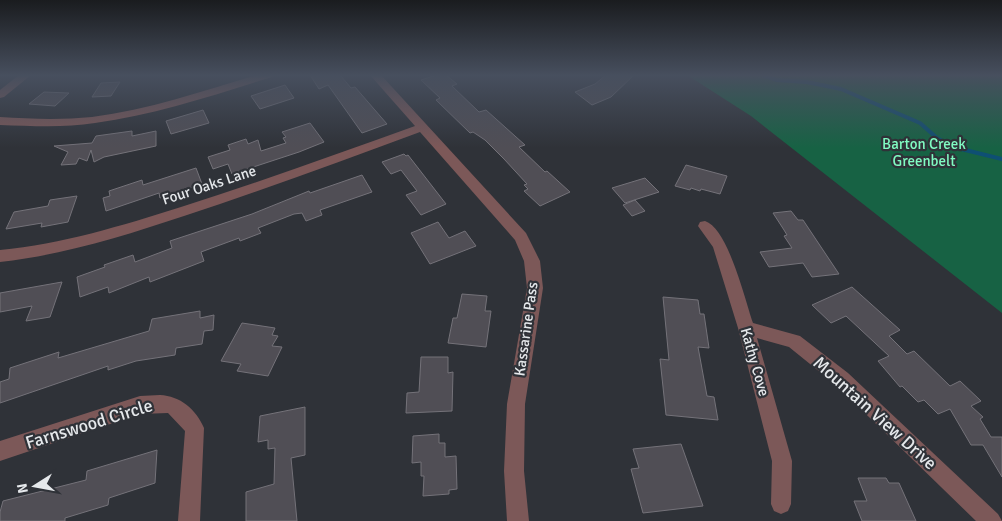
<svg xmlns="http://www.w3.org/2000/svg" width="1002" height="521" viewBox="0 0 1002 521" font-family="Signika,sans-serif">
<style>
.green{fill:#176244}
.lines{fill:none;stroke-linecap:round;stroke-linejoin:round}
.stream{stroke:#0e4f73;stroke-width:4}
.building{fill:#504e55;stroke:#747279}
.minor{fill:#7c5858;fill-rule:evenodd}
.labels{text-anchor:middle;stroke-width:4.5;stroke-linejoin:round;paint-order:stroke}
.park-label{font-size:15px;fill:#80fbc2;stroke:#2f3238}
.street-label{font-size:15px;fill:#e5e8eb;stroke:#2f3238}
.near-street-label{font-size:18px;fill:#e5e8eb;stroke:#2f3238}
</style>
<rect width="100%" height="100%" fill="#2f3238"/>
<path class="green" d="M687 75H1002V313L751 116Z"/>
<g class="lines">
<path class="stream" d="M763 75 777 80 807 82 841 89 920 123 937 138 953 147 1002 159"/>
</g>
<path class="building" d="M310 75H343L341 76 351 88 355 87 387 124 362 133 328 85 319 89Z
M436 75H446L457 84 452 86 479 112 486 110 525 145 519 147 545 172 547 171 570 192 540 206 524 191 528 189 524 185 527 184 504 159 485 140 473 132 470 133 436 100 440 98 421 80Z
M606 75H634L611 97 592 105 575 92 595 84Z
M120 82 111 96 92 97 101 83Z
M285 85 294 98 260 109 251 96Z
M44 92 69 93 55 106 29 104Z
M203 110 209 123 171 134 166 121Z
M310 123 324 142 299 152 232 174 228 164 213 169 208 157 230 150 228 145 246 139 248 144 258 140 261 151 286 143 283 138 286 137 282 132Z
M132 131V136L156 131V146L104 157 94 162 91 150 87 161 79 158 76 164 61 165 68 152 54 146 92 143 96 136Z
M404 154 406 156 408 155 446 204 421 215 406 195 417 191 401 170 391 174 382 162Z
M686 165 727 176 720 194 701 189 700 191 691 188 690 190 675 186Z
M196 168 202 184 160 198 159 193 106 211 103 198 110 196 109 191 142 180 143 185Z
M362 175 372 192 320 210 322 215 306 221 302 213 294 214 258 228 261 233 240 241 239 238 201 252 204 261 150 282 149 277 109 293 108 287 80 297 77 277 105 267 104 265 133 255 135 262 172 248 170 241 252 214 309 191 310 193Z
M645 178 659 192 625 203 612 188Z
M77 196 68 222 41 227 42 223 6 229 14 212 48 206 50 200Z
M635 200 645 211 632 216 623 205Z
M791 211 798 220H803L839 274 812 277 803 263 769 267 760 252 792 248 784 236 787 235 784 230 773 213Z
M438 222 449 238 465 231 476 246 430 264 411 233Z
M62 282 50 317 26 321 32 306 0 312V293Z
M852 287 900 330 889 336 907 354 914 351 950 386 960 381 981 401 971 406 983 417 980 419 991 437H1002V477L983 445H971L950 409 938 414 924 400 918 402 902 386 900 387 878 361 889 356 846 316 831 323 812 305Z
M462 294 487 296 485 311H491L486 347 448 343 453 318H457Z
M663 297 698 300 700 314H704L709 348 698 347 707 396 714 397 718 420 666 415 660 359 669 360Z
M200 311V318L214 315 213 330 204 331 202 344 176 348 175 355 136 361 108 370V366L0 403V382L9 379 10 368 59 352 58 358 149 331 152 319Z
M242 323 275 328 272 335 278 336 272 346 282 347 268 376 237 371 241 364 221 361Z
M421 357H448V373L453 372 452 411 406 413 407 393 419 392Z
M305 407V455L291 458 297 521H246V492L274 484 275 448 268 449V440L258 442 260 416Z
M439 434V443H445V457L456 456 457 489 449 490V494L423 496 424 476H421V462L412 463 413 436Z
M681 444 703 506 643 513 631 469 639 468 633 449Z
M157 450 155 483 109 498 108 505 65 518V521H0V512L3 501 86 480 87 471Z
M858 478H886L889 483H899L916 521H862L854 501H867Z"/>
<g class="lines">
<path class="minor" d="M19 75H31L4 97 0 98V90Z
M257 75H273L272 77C214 95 155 115 95 123 64 128 32 126 0 125V117C31 119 62 120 92 117 148 110 203 91 257 75Z
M370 75H381L526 233 540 261 543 288 525 404 524 471 529 521H507L504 471 507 404 527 288 524 261 515 240 420 132C342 161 263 190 184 216 124 236 63 255 0 262V250C62 244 121 226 181 207 260 182 337 154 415 126Z
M705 221C728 228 745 300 753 323L800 336 848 373 998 514 1002 521H976L836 385 789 347 757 338 792 461 791 504 788 511 781 514 774 511 771 504 772 461 738 328 713 247 698 226 700 222Z
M160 395C180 396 196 409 204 428L200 521H178L185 431 168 413 140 414 0 461V441L140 396Z"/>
</g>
<linearGradient id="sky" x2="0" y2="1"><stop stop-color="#1a1c1f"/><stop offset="0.51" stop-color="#474f5e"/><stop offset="1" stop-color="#474f5e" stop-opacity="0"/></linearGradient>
<rect width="1002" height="148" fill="url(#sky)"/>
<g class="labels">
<g class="park-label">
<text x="924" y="149">Barton Creek<tspan x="924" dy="17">Greenbelt</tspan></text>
</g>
<g class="street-label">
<text transform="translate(209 185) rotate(-18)" y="5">Four Oaks Lane</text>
<text transform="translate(526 329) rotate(-82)" y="5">Kassarine Pass</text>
<text transform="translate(755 362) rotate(74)" y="5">Kathy Cove</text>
</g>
<g class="near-street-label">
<text transform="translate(875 413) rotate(42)" y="6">Mountain View Drive</text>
<text transform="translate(89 424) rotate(-17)" y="6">Farnswood Circle</text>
</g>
</g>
<g transform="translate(35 486) rotate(259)" stroke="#2f3238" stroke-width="4" paint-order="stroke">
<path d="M0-4L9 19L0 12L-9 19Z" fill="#e5e8eb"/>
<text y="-8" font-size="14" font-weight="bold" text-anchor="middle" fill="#e5e8eb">N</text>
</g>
</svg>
